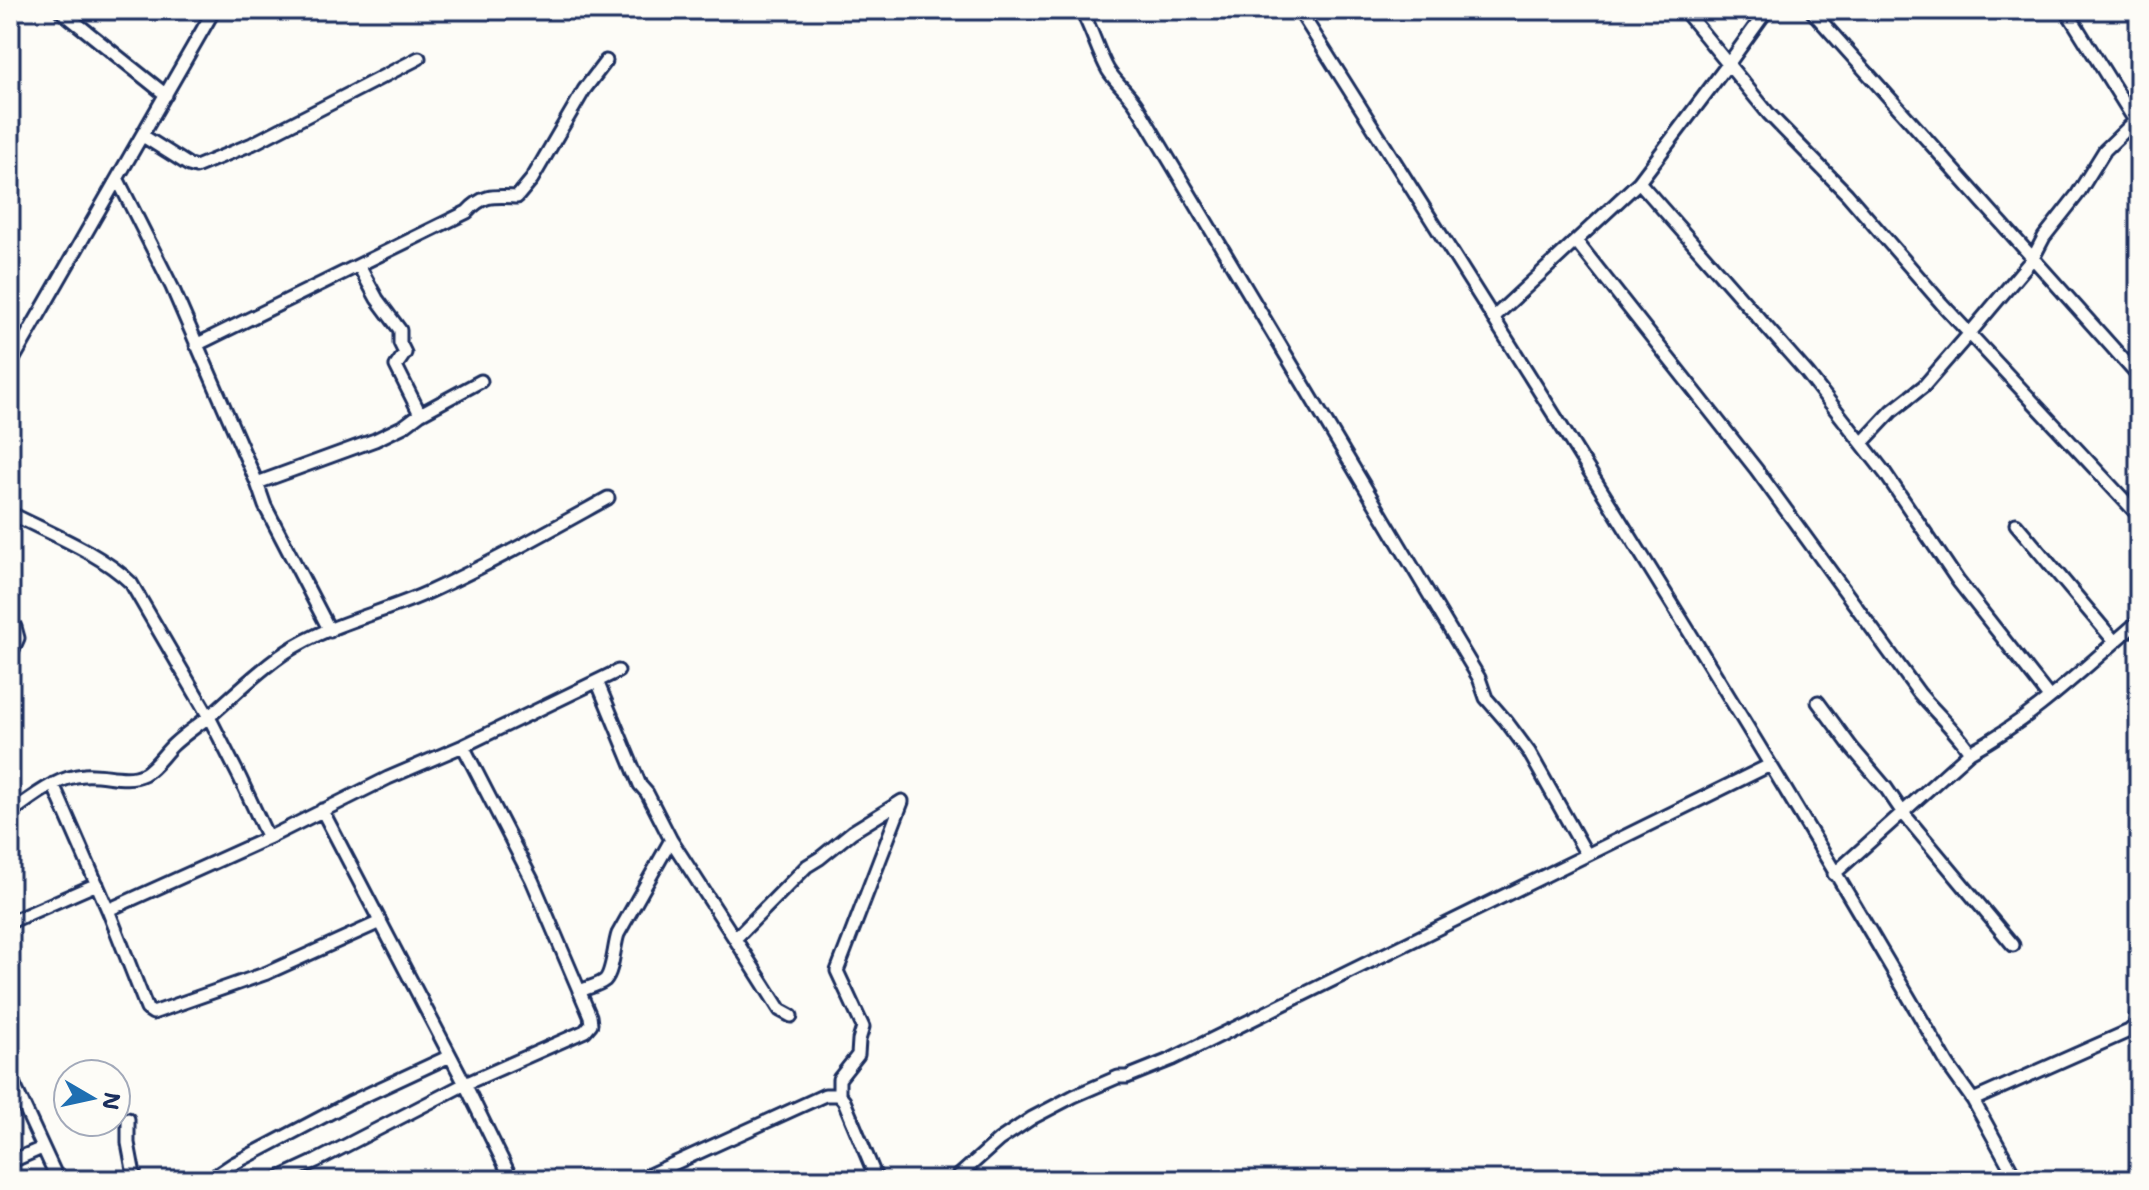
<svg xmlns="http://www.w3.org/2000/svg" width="2149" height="1190" viewBox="0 0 2149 1190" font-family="'Shantell Sans',sans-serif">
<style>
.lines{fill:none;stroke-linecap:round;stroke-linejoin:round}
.minor-casing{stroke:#1b2f5e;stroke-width:17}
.minor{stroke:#fdfcf7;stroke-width:11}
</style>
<rect width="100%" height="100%" fill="#fdfcf7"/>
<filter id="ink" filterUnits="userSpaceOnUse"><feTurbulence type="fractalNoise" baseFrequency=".0125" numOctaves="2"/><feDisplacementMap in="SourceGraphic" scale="16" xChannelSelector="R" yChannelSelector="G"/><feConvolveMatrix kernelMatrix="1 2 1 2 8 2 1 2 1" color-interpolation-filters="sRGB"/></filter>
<g filter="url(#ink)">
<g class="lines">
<defs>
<path id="minor" d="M60 10 166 95
M1081 10C1092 29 1097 50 1108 70 1116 83 1129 93 1137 106L1479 678 1486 698 1506 721 1529 752 1587 855
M1299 10C1519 359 1742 707 1948 1065L1973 1100 2017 1180
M1684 10 1768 113 1847 194 1942 304 2139 516
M1811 10 2139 377
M2066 10 2139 127
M143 136 189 165 196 167 252 144 419 58
M118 180 172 287 257 483 265 506 330 631
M1639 182 1807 373 1885 473 1958 581 2049 697
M1576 241 1756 469 1919 693C1936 713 1955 730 1970 752
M359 266 377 299 400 330V343L405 353 396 366 420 414
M1493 318 1639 182 1729 63 1767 10
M196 345 467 212C483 194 494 196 517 197L532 179 584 90 606 61
M10 365 214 10
M1862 443 1892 411 1924 386 1970 333 2033 258 2044 237 2077 195 2105 150 2135 121
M257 483 375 440 404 426 420 414 481 381
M10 513C49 533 99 552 131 583L209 717 240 778 268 838
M2016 524 2115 642
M10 624 15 627 18 638 10 656
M597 681 640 785 647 793 671 840 735 939 807 866 820 858 852 832 902 801
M1818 702 1852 748 1886 788 1903 813 2013 945
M53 784 108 910 147 1009 153 1013 267 973 380 922
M322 810 465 1084 512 1180
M10 813C33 797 56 777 84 775 104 773 126 783 144 774 156 767 164 753 174 744 186 733 200 724 212 714 236 693 259 670 286 652 330 623 384 613 431 591 492 563 550 530 608 498
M1834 874 1970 752C2032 719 2085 667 2139 621
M108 910 268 838 388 778 463 746 618 671
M10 922 97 884
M735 939 780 1010 791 1016
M579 991C587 988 599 985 605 980 613 972 614 945 618 934L671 840
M10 1076 58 1180
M839 1095V1079L858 1055 859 1040 863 1027 837 971 902 802
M1973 1100 2129 1031 2135 1026 2139 1002
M128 1119V1143L135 1180
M10 1162 42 1148
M209 1180 233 1164 349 1103 450 1056
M275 1180 316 1161 465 1084 585 1031 591 1024 590 1016 532 880 463 746
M638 1180 825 1095H839L844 1101 877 1180
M954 1180 999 1140 1032 1118 1074 1096 1118 1077H1127L1172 1059 1770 765"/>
</defs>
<use href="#minor" class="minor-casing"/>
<use href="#minor" class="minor"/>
</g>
</g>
<rect width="2149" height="1190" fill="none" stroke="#fdfcf7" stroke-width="40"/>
<rect x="20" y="20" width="2109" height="1150" fill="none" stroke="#1b2f5e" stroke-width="3" filter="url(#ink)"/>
<g transform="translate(92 1098) rotate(99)"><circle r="38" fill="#fdfcf7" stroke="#a3aaba" stroke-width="2"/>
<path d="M0-6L14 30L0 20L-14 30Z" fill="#1f6fb2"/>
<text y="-12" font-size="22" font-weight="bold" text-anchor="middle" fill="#1b2f5e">N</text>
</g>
</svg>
